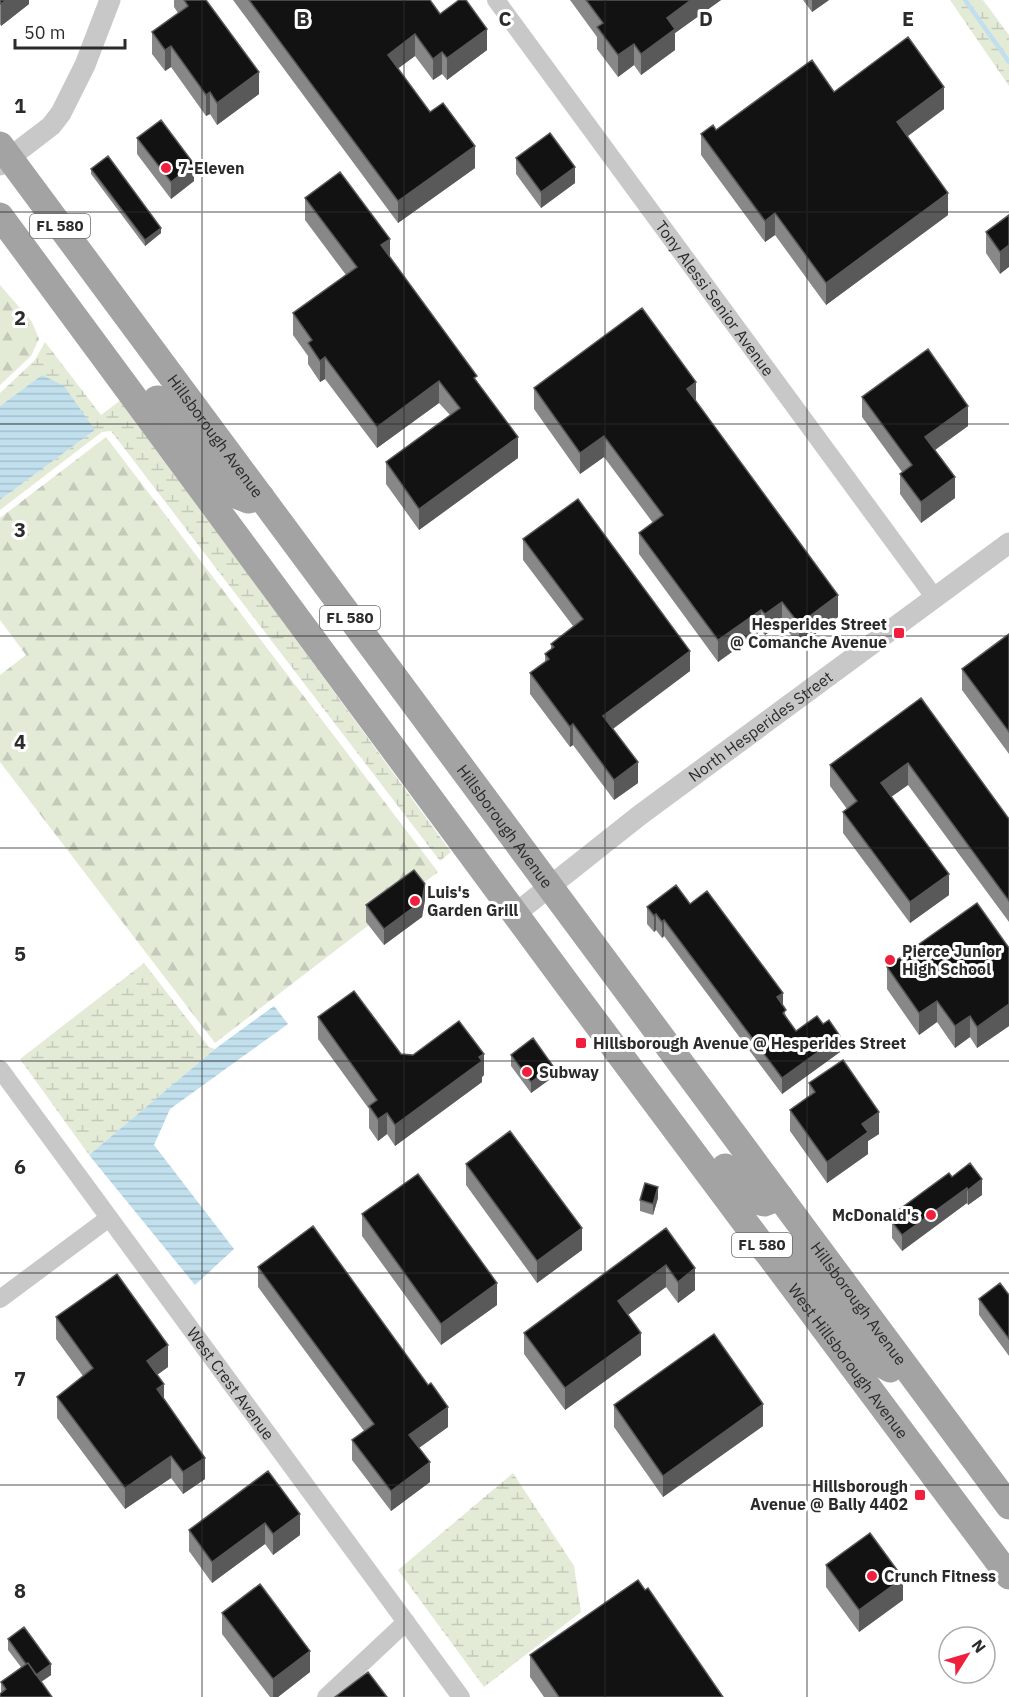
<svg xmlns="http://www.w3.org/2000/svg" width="1009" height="1697" viewBox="0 0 1009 1697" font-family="'IBM Plex Sans',sans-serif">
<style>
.forest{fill:url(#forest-firs)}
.wetland{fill:url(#wetland-marsh)}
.water{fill:url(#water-rules)}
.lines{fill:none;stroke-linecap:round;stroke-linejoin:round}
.stream{stroke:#c1dfed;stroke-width:4.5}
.minor{stroke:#c8c8c8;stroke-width:18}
.tertiary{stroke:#c8c8c8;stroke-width:21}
.primary{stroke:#a3a3a3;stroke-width:27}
.wall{fill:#888}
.shaded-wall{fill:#595959}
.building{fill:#121212;stroke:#595959;stroke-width:1.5}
.grid{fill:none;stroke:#2b2b2b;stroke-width:1.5;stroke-opacity:0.55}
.poi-dot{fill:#f11f3e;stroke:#fff;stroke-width:2}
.labels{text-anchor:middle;stroke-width:6;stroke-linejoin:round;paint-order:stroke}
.shield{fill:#fff;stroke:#6b6b6b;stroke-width:1.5}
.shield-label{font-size:15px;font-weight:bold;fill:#2b2b2b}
.poi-label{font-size:16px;font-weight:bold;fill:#2b2b2b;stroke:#fff;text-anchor:start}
.street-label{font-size:16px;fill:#2b2b2b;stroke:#fff}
.grid-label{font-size:20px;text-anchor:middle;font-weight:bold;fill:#2b2b2b;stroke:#fff;stroke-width:6;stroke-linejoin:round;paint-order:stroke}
</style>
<defs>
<pattern id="forest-firs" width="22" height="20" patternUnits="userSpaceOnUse" patternTransform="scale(1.5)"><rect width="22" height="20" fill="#e3ebd7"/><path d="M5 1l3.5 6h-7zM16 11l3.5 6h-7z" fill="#c3cab9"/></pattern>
<pattern id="wetland-marsh" width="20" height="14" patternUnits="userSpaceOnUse" patternTransform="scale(1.5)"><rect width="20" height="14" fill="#e3ebd7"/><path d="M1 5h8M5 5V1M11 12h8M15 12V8" fill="none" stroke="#c3cab9"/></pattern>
<pattern id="water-rules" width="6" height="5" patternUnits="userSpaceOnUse" patternTransform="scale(1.5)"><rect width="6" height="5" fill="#c1dfed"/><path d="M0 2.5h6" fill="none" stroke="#a6c0cb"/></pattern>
</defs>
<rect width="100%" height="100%" fill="#fff"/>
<path class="forest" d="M0 285 32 322 39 339 31 356 0 385Z
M106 437 438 872 215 1043 0 762V675L26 655 0 620V518Z"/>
<path class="wetland" d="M950 0H983L1009 35V86Z
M45 342 101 415 121 400 451 852 440 861 111 431 102 432 0 510V500L95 430 42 375 0 406V393L35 360Z
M144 963 209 1047 215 1049 89 1155 20 1059Z
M513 1473 574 1566 581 1612 484 1687 398 1570Z"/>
<path class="water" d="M42 375 64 386 95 430 0 500V406Z
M274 1006 288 1024 170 1109 154 1145 234 1249 195 1285 89 1155 215 1049Z"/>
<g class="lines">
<path class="stream" d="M965 0 1009 62"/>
<g class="minor">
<path id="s1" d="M496 0 935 598"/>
<path id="s2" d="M0 1069 461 1697"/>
<path d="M0 1299 109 1218"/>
<path d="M326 1697 406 1622"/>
</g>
<g class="tertiary">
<path d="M0 165 51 126 61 113 85 65 110 0"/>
<path id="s3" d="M515 914 640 815 1009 543"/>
</g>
<g class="primary">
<path id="s4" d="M0 145 1009 1506"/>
<path id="s5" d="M0 216 570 988 1009 1576"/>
<path d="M157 399 222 482 238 496 248 500 261 497"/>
<path d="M725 1167 752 1200 764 1203 780 1197"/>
<path d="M765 1250 788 1248 797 1254 881 1364 890 1369"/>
</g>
</g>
<path class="wall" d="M0 0H29V4L1 26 0 24Z
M174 0H206L259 94 217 125 210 114 206 116 171 67 165 71 152 54V32L178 13 174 7Z
M233 0H430L440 14 487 50 447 80 442 74 433 80 415 56 398 68 430 112 475 168 398 223Z
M570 0H721L675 33V50L641 75 634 65 618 77 597 49V37Z
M803 0H829L812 12Z
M834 92 944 109 908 136 948 215 826 305 775 235 765 242 701 155V134Z
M137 138 194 181 171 199 137 154Z
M516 158 575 183 541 208 516 174Z
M91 169 161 233 145 246 91 174Z
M305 198 390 257 477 381 518 458 419 530 386 484V462L450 415 439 403 377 448 325 379 320 382 308 364V356L293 335V313L346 275 305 220Z
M1009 215 1000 274 986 253V232Z
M534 388 696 402 838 617 799 646 782 623 765 635 761 631 718 662 639 554V533L653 523 604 457 580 474 534 409Z
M862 397 968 426 935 450 955 498 921 523 900 494V474L902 472 862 417Z
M523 539 690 671 613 729 638 783 614 800 573 745 570 747 530 694V673L545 662V654L551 649V644L573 626 523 560Z
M1009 634V754L962 690V669Z
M921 698 1009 819V922L908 785 891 797 949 895 910 923 843 833V812L847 809 830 786V765Z
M425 900 422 917 384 945 366 922V905Z
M690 904 783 1005 786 1017 796 1031 823 1024 840 1052 782 1094 664 936 662 938 656 930 654 932 647 924V907Z
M1009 948V1026L977 1048 970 1037 955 1048 937 1022 919 1035 887 989V967Z
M318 1017 401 1054 484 1075 482 1077V1082L395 1146 387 1134 378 1141 369 1128V1109L318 1039Z
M511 1055 553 1077 531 1093 511 1066Z
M809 1083 879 1134 868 1141V1154L827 1183 790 1131V1110L809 1096Z
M466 1164 582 1250 537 1283 466 1185Z
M952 1177 982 1195 968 1205 967 1203 902 1251 892 1238V1222L900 1216V1209Z
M658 1198 653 1215 640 1211V1200Z
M362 1214 497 1305 441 1345 362 1236Z
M666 1228 695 1290 678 1303 666 1287 628 1315 641 1355 565 1410 524 1354V1333Z
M258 1267 448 1427 419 1448 430 1482 391 1511 352 1460V1440L364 1431 258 1287Z
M1009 1295V1356L979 1315V1299Z
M56 1317 168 1367 157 1375 164 1399 205 1479 183 1494 171 1478 125 1509 57 1418V1397L83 1376 56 1339Z
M614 1405 763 1426 663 1497 614 1427Z
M268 1471 300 1535 273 1555 265 1544 212 1583 189 1551V1530Z
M826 1565 903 1600 859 1632 826 1587Z
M222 1613 310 1672 278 1697H270L222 1634Z
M8 1639 51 1675 41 1682 1 1693V1682L21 1667 8 1650Z
M530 1655 723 1697H544L530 1677Z"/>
<path class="shaded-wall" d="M6 0H29V4L1 26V4Z
M691 0H721L675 33V50L641 75V54L667 18Z
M812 0H829L812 12Z
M487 29V50L447 80V58Z
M415 34V56L388 76V55Z
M634 44V65L618 77V55Z
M171 46V67L165 71V50Z
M442 52V74L433 80V59Z
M259 72V94L217 125V103Z
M944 87V109L897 144V122Z
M210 92V114L206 116V95Z
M475 146V168L398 223V201Z
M194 164V181L171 199V182Z
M575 167V183L541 208V192Z
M948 193V215L826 305V283Z
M775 213V235L765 242V221Z
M161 228V233L145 246V240Z
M390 239V261L381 245Z
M1009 245V267L1000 274V252Z
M325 357V379L320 382V361Z
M439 381V403L377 448V427Z
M696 382V404L687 389Z
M968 406V426L925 457V437Z
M604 436V457L580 474V453Z
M518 437V458L419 530V509Z
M955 477V498L921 523V502Z
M838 595V617L799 646V624Z
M782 602V623L765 635V614Z
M761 610V631L718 662V640Z
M690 651V671L603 736V716Z
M573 724V745L570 747V727Z
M638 762V783L614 800V780Z
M908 763V785L881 804V783Z
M949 874V895L910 923V902Z
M425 884V900L422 917 384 945V929Z
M656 914V930L654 932V916Z
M664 920V936L662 938V922Z
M783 993V1010L777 997Z
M937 1001V1022L919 1035V1013Z
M1009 1004V1026L977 1048V1027Z
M970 1016V1037L955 1048V1026Z
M840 1036V1052L782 1094V1078Z
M484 1054V1075L482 1077V1082L395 1146V1125Z
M553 1066V1077L531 1093V1082Z
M879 1112V1134L868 1141V1154L827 1183V1162L862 1124Z
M387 1113V1134L378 1141V1119Z
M982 1179V1195L968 1205V1190Z
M658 1187V1198L653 1215V1204Z
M967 1188V1203L902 1251V1235Z
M582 1228V1250L537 1283V1261Z
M666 1265V1287L618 1322V1301Z
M695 1268V1290L678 1303V1282Z
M497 1283V1305L441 1345V1324Z
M641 1333V1355L565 1410V1388Z
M168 1345V1367L147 1382V1361Z
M164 1384V1406L157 1389Z
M763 1404V1426L663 1497V1476Z
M448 1407V1427L409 1455V1435Z
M171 1456V1478L125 1509V1488Z
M205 1458V1479L183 1494V1472Z
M430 1462V1482L391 1511V1491Z
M300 1514V1535L273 1555V1534Z
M265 1523V1544L212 1583V1562Z
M903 1578V1600L859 1632V1610Z
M310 1651V1672L278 1697H273V1679Z
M51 1664V1675L35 1686V1676Z"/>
<path class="building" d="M0 0H6L1 4Z
M184 0H206L259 72 217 103 210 92 206 95 171 46 165 50 152 32 188 6Z
M249 0H430L440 14 459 0H466L487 29 447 58 442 52 433 59 415 34 388 55 430 112 443 103 475 146 398 201Z
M586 0H691L667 18 675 29 641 54 634 44 618 55 597 27 603 23Z
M908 37 944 87 897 122 948 193 826 283 775 213 765 221 701 134 713 125 716 130 812 60 834 92Z
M161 120 194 164 171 182 137 138Z
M550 133 575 167 541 192 516 158Z
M108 156 161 228 145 240 91 169Z
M340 172 390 239 381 245 477 376 474 378 518 437 419 509 386 462 460 408 439 381 377 427 325 357 320 361 308 343 312 340 293 313 357 267 305 198Z
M1009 215V245L1000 252 986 232Z
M642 308 696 382 687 389 838 595 799 624 782 602 765 614 761 610 718 640 639 533 663 515 604 436 580 453 534 388Z
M928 349 968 406 925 437 955 477 921 502 900 474 912 465 862 397Z
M578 499 690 651 603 716 638 762 614 780 573 724 570 727 530 673 549 659 545 654 554 647 551 644 583 619 523 539Z
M1009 634V732L962 669Z
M921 698 1009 819V901L908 763 881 783 949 874 910 902 843 812 857 801 830 765Z
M414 870 425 884 422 901 384 929 366 905Z
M676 885 690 904 707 891 783 993 777 997 786 1010 783 1013 796 1031 817 1016 823 1024 829 1020 840 1036 782 1078 664 920 662 922 656 914 654 916 647 907Z
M977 903 1009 948V1004L977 1027 970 1016 955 1026 937 1001 919 1013 887 967Z
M354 991 401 1054 413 1055 459 1021 484 1054 479 1057 482 1061 395 1125 387 1113 378 1119 369 1106 377 1100 318 1017Z
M533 1038 553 1066 531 1082 511 1055Z
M843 1060 879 1112 862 1124 868 1132 827 1162 790 1110 815 1092 809 1083Z
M510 1131 582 1228 537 1261 466 1164Z
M970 1163 982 1179 968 1190 967 1188 902 1235 892 1222 903 1214 900 1209 949 1173 952 1177Z
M418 1174 497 1283 441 1324 362 1214Z
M645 1183 658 1187 653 1204 640 1200Z
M313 1226 428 1385 431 1383 448 1407 409 1435 430 1462 391 1491 352 1440 374 1424 258 1267Z
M666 1228 695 1268 678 1282 666 1265 618 1301 641 1333 565 1388 524 1333Z
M117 1274 168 1345 147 1361 164 1384 157 1389 205 1458 183 1472 171 1456 125 1488 57 1397 93 1368 56 1317Z
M1000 1283 1009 1295V1339L979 1299Z
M714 1334 763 1404 663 1476 614 1405Z
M268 1471 300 1514 273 1534 265 1523 212 1562 189 1530Z
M870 1533 903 1578 859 1610 826 1565Z
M638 1580 645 1590 648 1588 723 1697H559L530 1655Z
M260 1584 310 1651 273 1679 222 1613Z
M24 1627 51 1664 36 1675 28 1663 26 1664 8 1639Z
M28 1663 52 1697H0V1694L6 1689 1 1682Z
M368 1672 387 1697H335Z"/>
<path class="grid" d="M202 0V1697M404 0V1697M605 0V1697M807 0V1697M0 212H1009M0 424H1009M0 636H1009M0 848H1009M0 1061H1009M0 1273H1009M0 1485H1009"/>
<g class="poi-dot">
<circle cx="166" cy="168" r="6"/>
<rect x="893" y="627" width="12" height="12" rx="3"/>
<circle cx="415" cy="901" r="6"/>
<circle cx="890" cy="960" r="6"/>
<rect x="575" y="1037" width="12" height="12" rx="3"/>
<circle cx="527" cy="1072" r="6"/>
<circle cx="931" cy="1215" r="6"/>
<rect x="914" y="1489" width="12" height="12" rx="3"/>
<circle cx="872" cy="1576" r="6"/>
</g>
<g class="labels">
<g class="shield">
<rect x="30" y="214" width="60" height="24" rx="4.5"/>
<rect x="320" y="606" width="60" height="24" rx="4.5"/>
<rect x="732" y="1233" width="60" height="24" rx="4.5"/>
</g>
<g class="shield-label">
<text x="60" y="231">FL 580</text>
<text x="350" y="623">FL 580</text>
<text x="762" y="1250">FL 580</text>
</g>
<g class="poi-label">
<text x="178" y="174">7-Eleven</text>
<text x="887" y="630" text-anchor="end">Hesperides Street<tspan x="887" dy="18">@ Comanche Avenue</tspan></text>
<text x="427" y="898">Luis's<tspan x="427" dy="18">Garden Grill</tspan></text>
<text x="902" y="957">Pierce Junior<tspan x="902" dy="18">High School</tspan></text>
<text x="593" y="1049">Hillsborough Avenue @ Hesperides Street</text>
<text x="539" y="1078">Subway</text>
<text x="919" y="1221" text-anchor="end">McDonald's</text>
<text x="908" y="1492" text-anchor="end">Hillsborough<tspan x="908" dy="18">Avenue @ Bally 4402</tspan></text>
<text x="884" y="1582">Crunch Fitness</text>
</g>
<g class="street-label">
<text dy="6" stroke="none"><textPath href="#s1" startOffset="370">Tony Alessi Senior Avenue</textPath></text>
<text dy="6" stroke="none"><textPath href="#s4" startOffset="362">Hillsborough Avenue</textPath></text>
<text dy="6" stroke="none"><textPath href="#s3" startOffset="309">North Hesperides Street</textPath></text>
<text dy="6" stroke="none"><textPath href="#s4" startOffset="848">Hillsborough Avenue</textPath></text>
<text dy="6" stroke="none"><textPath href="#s4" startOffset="1442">Hillsborough Avenue</textPath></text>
<text dy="6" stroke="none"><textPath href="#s5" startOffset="1425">West Hillsborough Avenue</textPath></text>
<text dy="6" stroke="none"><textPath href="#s2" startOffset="390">West Crest Avenue</textPath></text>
</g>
</g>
<g class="grid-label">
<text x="303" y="26">B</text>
<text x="505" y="26">C</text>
<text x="706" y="26">D</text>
<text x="908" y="26">E</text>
<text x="20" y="113">1</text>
<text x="20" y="325">2</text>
<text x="20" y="537">3</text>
<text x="20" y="749">4</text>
<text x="20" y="961">5</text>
<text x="20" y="1174">6</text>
<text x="20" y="1386">7</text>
<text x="20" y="1598">8</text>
</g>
<g transform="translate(967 1655) rotate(53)"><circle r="28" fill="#ffffff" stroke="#aaaaaa" stroke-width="1.5"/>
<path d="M0-4.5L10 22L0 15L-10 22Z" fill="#f11f3e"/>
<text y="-9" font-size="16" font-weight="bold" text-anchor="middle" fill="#2b2b2b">N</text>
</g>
<path d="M15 39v9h110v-9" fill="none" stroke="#2b2b2b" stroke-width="3"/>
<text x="24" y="39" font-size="18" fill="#2b2b2b" stroke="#ffffff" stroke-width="4.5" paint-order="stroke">50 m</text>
</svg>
